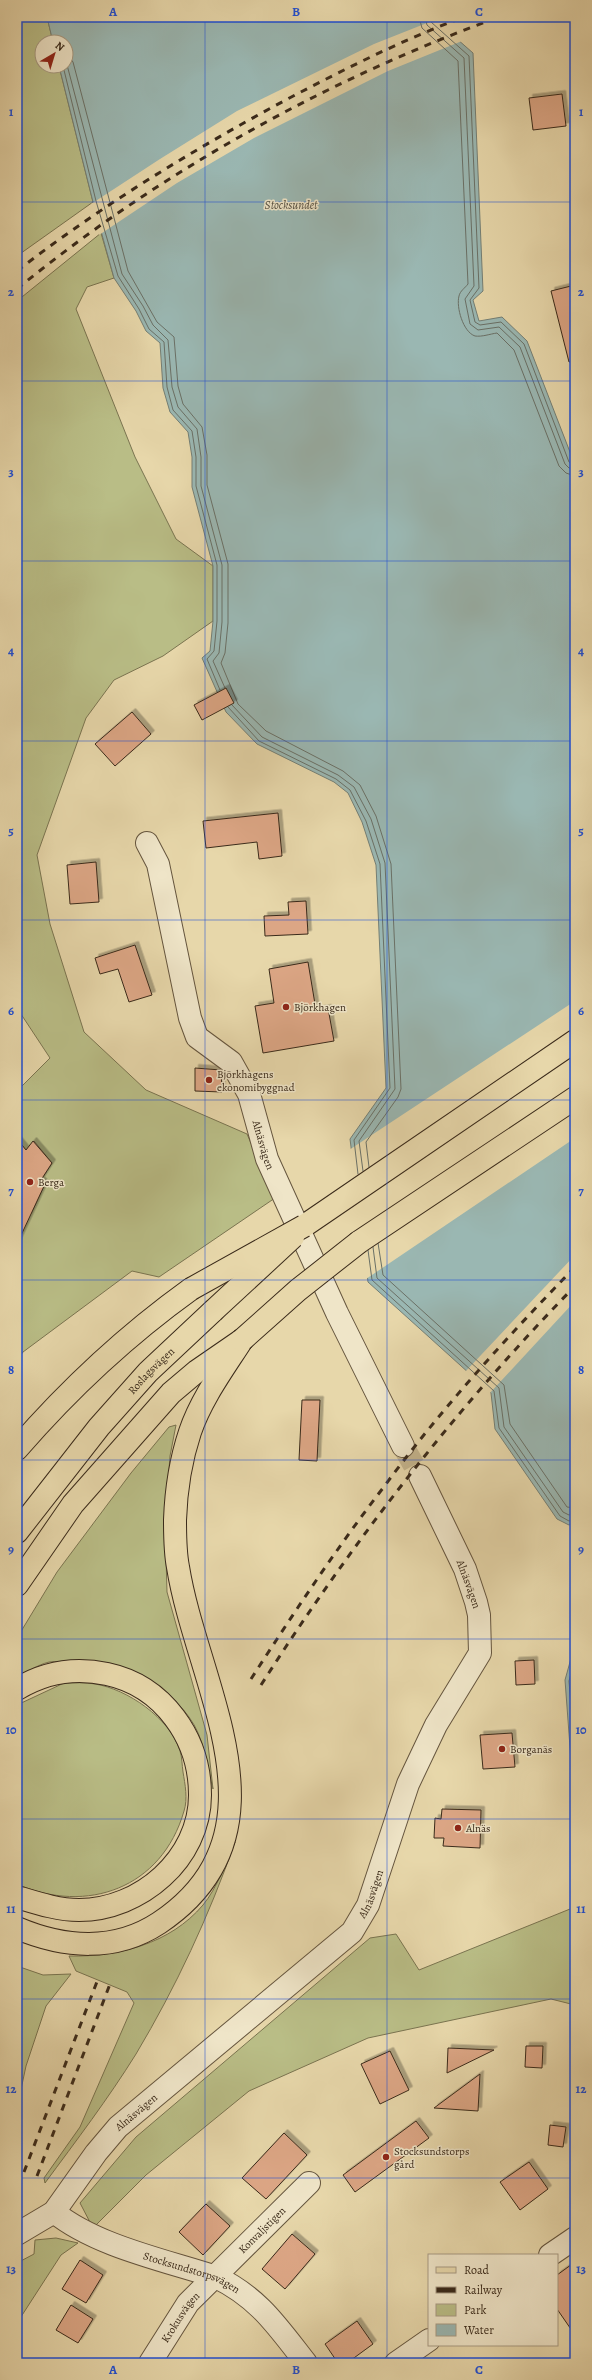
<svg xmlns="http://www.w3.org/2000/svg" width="592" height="2380" viewBox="0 0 592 2380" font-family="Alegreya,serif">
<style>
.green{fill:#b9bd86;stroke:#7a7450}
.water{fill:#9ab7b2;stroke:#747f75}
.pier{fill:#e7d7aa}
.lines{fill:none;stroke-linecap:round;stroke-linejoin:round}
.shore{stroke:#6a7066;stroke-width:1}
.building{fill:#dca685;stroke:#3a2a1a;filter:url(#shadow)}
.minor-tunnel{stroke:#c4b48d;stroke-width:22;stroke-dasharray:22 11;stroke-linecap:butt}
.minor-casing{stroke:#65553e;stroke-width:24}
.primary-casing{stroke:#3a2a1a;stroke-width:24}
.trunk-casing{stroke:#3a2a1a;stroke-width:24}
.minor{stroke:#efe5c8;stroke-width:22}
.primary{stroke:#e7d7aa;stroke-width:22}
.trunk{stroke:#e7d7aa;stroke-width:22}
.rail{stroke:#3a2a1a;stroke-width:3;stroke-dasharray:7 7;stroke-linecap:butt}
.primary-bridge-casing{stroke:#3a2a1a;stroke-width:24;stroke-linecap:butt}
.trunk-bridge-casing{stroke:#3a2a1a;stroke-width:24;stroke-linecap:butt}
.primary-bridge{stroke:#e7d7aa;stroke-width:22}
.trunk-bridge{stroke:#e7d7aa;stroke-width:22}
.grid{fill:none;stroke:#1d4ed8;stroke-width:1;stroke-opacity:0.55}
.poi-dot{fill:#8f2418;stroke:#efe5c8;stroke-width:1.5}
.labels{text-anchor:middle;stroke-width:3;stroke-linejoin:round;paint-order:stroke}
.poi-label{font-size:11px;fill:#3a2a1a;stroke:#efe5c8;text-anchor:start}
.street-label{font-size:11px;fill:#3a2a1a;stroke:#efe5c8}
.water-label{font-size:12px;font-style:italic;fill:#524d40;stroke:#efe5c8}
.neatline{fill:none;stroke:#1d4ed8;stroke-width:1.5}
.grid-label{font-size:13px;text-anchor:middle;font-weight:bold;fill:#1d4ed8}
</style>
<defs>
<filter id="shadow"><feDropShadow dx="3.5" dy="-3.5" stdDeviation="0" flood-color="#0004"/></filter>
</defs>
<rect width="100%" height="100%" fill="#e7d7aa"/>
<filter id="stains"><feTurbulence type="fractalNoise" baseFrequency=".005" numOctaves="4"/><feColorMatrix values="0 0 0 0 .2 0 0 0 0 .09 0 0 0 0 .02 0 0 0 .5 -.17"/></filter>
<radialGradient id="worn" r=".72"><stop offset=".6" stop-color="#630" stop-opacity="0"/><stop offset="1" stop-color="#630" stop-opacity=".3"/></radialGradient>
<path class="green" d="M17 17H47L53 42H42V66H59L93 202 17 256Z
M101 233 114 278 87 287 76 309 135 457 176 539 213 566V621L163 656 114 680 86 718 37 855 50 924 84 1032 146 1090 247 1134 275 1198 159 1277 132 1271 23 1352 17 1360V1227L31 1214 45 1184 41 1180 52 1163 34 1141 26 1150 17 1139V1091L50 1058 17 1008V301Z
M176 1425 170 1456 165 1523 167 1592 207 1735 213 1789C207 1765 204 1737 189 1717 160 1677 118 1660 70 1661 64 1662 56 1661 49 1662 37 1665 27 1672 17 1679V1638L57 1572 131 1473 169 1427Z
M64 1683C74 1683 85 1682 95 1684 127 1689 170 1718 180 1751 182 1757 182 1765 183 1772 185 1784 188 1799 184 1811 162 1888 87 1915 17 1884V1705Z
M235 1842C209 1916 176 1987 136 2054 108 2099 76 2141 45 2183L44 2178 80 2127 134 2003 127 1992 76 1971 69 1956C118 1957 170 1944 203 1905 217 1888 226 1863 235 1842Z
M575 1907V2005L551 1999 368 2038 249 2091 146 2175 93 2228 80 2203 136 2137 370 1938 396 1934 419 1970Z
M17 1966 43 1975 71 1974 46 2006 26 2066 17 2108Z
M56 2238 78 2243 61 2255 17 2323V2263L34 2254 35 2240Z"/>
<path class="water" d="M47 17H432L473 53 483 291 473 300 479 321 502 317 527 341 575 465V1523L569 1525 557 1519 495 1429 491 1393 368 1282 350 1139 386 1088 376 865 362 822 348 793 334 782 257 744 226 712 202 658 210 651 213 621V566L192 487V457L188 432 170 412 163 388 160 343 146 331 136 311 114 278 93 202 59 66H66V42H53Z
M575 1644V1774H572L565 1680Z"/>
<path class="pier" d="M437 19 462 41 388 71 254 138 177 183 99 235 91 204 160 159 237 111 374 44Z
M575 1001V1138L366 1279 349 1150Z
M575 1255V1301L489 1394 465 1372Z"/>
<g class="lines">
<path class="shore" d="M419 17 422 28 458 61 468 284C465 288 460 291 459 296 456 307 463 332 475 336 482 337 490 334 497 333L514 350 559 466 566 473 575 476
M425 17 427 25 464 58 474 286 465 299 470 324 478 330 499 327 520 347 565 464 569 468 575 470
M430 17 431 22 469 56 479 288 470 300 475 322 480 325 501 322 524 344 569 462 575 465
M66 53 73 62 128 271 157 322 174 337 178 386 183 404 202 427 207 455V485L228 564V623L225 653 221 663 238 704 266 731 343 771 360 785 376 816 391 864 401 1089 398 1097 366 1142 369 1167
M66 61 122 274 143 306 153 325 168 340 172 387 178 407 197 429 201 457V486L222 565V622L219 653 213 661 225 688
M63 66 96 201 118 276 139 309 149 329 164 342 167 387 173 410 192 431 196 457V486L217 565V621L214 651 207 659 220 690
M232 705 262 737 338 775 354 787 371 819 385 863 395 1089 359 1141 363 1171
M228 707 259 741 336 779 350 790 366 821 380 864 390 1088 354 1140 358 1174
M378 1243 383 1275 504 1385 510 1424 567 1507 575 1508
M373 1247 377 1278 499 1388 504 1427 563 1512 569 1515 575 1514
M368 1250 372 1280 494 1391 499 1428 560 1516 569 1521 575 1519
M575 1659 569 1681 575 1757"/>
</g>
<path class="building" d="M562 94 566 126 533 130 529 98Z
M575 285V361L569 362 551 291Z
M226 688 234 703 202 720 194 705Z
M132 712 151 734 115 766 95 744Z
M278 813 282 856 259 859 257 842 206 848 203 821Z
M96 862 99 902 70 904 67 865Z
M306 901 308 934 265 936 264 916 289 915 288 902Z
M135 945 152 995 129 1002 118 969 100 974 95 958Z
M308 962 316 1010 328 1008 334 1041 263 1053 255 1006 274 1003 269 969Z
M195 1068 221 1070 222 1092 195 1091Z
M17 1139 26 1150 33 1141 52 1163 41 1180 45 1184 17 1244Z
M302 1400H320L317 1461 299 1460Z
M534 1660 535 1684 516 1685 515 1661Z
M512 1733 515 1767 483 1769 480 1735Z
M442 1809 481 1810 480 1848 443 1846 444 1838H434L435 1818 441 1819Z
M526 2046H543L542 2068 525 2067Z
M448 2048 494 2050 447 2073Z
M390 2051 409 2090 380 2104 361 2064Z
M480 2074 478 2111 434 2108Z
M416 2121 429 2138 355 2192 343 2175Z
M550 2125 566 2127 563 2147 548 2145Z
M284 2133 307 2155 266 2199 242 2178Z
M529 2162 548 2189 520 2210 500 2182Z
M206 2204 230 2226 203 2255 179 2232Z
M292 2234 315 2254 285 2289 262 2269Z
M80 2260 103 2275 86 2303 62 2289Z
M575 2262V2335L557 2309V2275Z
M71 2305 93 2319 78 2343 56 2330Z
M357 2321 373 2344 347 2363H338L325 2344Z"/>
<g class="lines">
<path class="minor-tunnel" d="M403 1446 420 1476"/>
<defs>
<g id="minor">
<path id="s1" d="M147 843 158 864 190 1018 197 1037 231 1062 249 1094 267 1159 337 1313 403 1446"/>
<path id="s2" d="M54 2212C96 2246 164 2260 216 2277 259 2298 277 2326 306 2363"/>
<path id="s3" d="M17 2234 54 2212 96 2153 118 2127 352 1932 368 1905 408 1784 436 1725 480 1653 479 1615 476 1602 465 1569 420 1476"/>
<path d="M550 2255 575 2238"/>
<path id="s4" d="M150 2363 188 2303 309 2183"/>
<path d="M396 2363 429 2340"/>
</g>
<g id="primary">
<path id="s5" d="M17 1532 99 1427 148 1372 213 1311"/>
<path d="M17 1585 73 1504 171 1393 197 1371 242 1340"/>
</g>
<path id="trunk" d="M304 1226 575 1041
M359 1242 575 1098
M17 1449C69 1389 127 1335 191 1289
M17 1689C45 1672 75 1667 107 1674 163 1686 200 1738 200 1795 200 1859 140 1910 79 1910 58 1910 37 1903 17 1897
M17 1928C64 1948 115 1952 159 1923 295 1832 197 1687 178 1567 175 1552 175 1535 175 1520 176 1491 181 1459 190 1432 201 1399 224 1368 242 1340"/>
</defs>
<use href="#minor" class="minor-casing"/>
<use href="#primary" class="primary-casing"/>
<use href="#trunk" class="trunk-casing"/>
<use href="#minor" class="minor"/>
<use href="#primary" class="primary"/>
<use href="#trunk" class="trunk"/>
<path class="rail" d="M17 271C105 203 199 146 297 94 351 66 407 38 464 17
M17 289C160 172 326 80 499 17
M251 1679C293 1614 336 1549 383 1488 441 1409 507 1337 575 1267
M261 1685C353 1541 456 1408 575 1286
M24 2172 98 1979
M37 2176 110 1984"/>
<defs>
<path id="primary-bridge" d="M213 1311 293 1237"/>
<path id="trunk-bridge" d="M191 1289 304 1226
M242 1340 298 1290 359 1242"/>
</defs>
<use href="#primary-bridge" class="primary-bridge-casing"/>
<use href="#trunk-bridge" class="trunk-bridge-casing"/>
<use href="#primary-bridge" class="primary-bridge"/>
<use href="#trunk-bridge" class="trunk-bridge"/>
</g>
<path class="grid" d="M205 17V2363M387 17V2363M17 202H575M17 381H575M17 561H575M17 741H575M17 920H575M17 1100H575M17 1280H575M17 1460H575M17 1639H575M17 1819H575M17 1999H575M17 2178H575"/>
<g class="poi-dot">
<circle cx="286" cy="1007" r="4"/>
<circle cx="209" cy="1080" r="4"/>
<circle cx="30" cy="1182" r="4"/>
<circle cx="502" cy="1749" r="4"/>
<circle cx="458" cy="1828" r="4"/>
<circle cx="386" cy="2157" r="4"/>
</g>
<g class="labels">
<g class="poi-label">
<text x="294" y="1011">Björkhagen</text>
<text x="217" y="1078">Björkhagens<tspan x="217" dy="13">ekonomibyggnad</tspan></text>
<text x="38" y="1186">Berga</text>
<text x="510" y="1753">Borganäs</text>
<text x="466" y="1832">Alnäs</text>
<text x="394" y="2155">Stocksundstorps<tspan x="394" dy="13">gård</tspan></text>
</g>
<g class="street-label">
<text dy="4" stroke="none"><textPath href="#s1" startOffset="333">Alnäsvägen</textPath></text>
<text dy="4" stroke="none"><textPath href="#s5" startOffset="210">Roslagsvägen</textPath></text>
<text transform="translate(469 1584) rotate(70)" y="4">Alnäsvägen</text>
<text dy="4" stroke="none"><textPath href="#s3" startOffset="497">Alnäsvägen</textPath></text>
<text dy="4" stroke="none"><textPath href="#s3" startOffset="173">Alnäsvägen</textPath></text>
<text dy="4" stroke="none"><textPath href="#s4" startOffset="175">Konvaljstigen</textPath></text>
<text dy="4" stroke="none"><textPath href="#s2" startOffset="151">Stocksundstorpsvägen</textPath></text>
<text dy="4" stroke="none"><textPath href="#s4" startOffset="55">Krokusvägen</textPath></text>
</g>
<g class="water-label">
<text x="291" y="209">Stocksundet</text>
</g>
</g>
<rect width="592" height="2380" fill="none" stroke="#e7d7aa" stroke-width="44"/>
<rect x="428" y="2254" width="130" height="92" fill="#efe5c8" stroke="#a79a82"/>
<rect x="436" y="2267" width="20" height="6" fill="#e7d7aa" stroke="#a79a82"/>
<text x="464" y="2274" font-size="12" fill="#3a2a1a">Road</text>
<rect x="436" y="2287" width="20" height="6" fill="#3a2a1a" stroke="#a79a82"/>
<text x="464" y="2294" font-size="12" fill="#3a2a1a">Railway</text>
<rect x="436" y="2304" width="20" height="12" fill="#b9bd86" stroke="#a79a82"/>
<text x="464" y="2314" font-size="12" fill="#3a2a1a">Park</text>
<rect x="436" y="2324" width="20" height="12" fill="#9ab7b2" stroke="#a79a82"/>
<text x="464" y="2334" font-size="12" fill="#3a2a1a">Water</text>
<g transform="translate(54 54) rotate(38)"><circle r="19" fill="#efe5c8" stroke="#a79a82"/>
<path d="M0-3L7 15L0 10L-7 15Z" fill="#8f2418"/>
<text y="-6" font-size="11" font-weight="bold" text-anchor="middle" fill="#3a2a1a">N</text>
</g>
<rect x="22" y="22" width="548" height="2336" class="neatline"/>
<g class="grid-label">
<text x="113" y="16">A</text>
<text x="296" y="16">B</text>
<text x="479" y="16">C</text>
<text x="11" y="116">1</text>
<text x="581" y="116">1</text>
<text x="11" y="296">2</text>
<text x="581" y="296">2</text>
<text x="11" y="476">3</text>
<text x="581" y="476">3</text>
<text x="11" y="655">4</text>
<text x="581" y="655">4</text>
<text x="11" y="835">5</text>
<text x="581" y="835">5</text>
<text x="11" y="1015">6</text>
<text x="581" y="1015">6</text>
<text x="11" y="1195">7</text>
<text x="581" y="1195">7</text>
<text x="11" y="1374">8</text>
<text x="581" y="1374">8</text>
<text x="11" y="1554">9</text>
<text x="581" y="1554">9</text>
<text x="11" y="1734">10</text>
<text x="581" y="1734">10</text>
<text x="11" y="1913">11</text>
<text x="581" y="1913">11</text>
<text x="11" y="2093">12</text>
<text x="581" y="2093">12</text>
<text x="11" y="2273">13</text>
<text x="581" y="2273">13</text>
<text x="113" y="2374">A</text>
<text x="296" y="2374">B</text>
<text x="479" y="2374">C</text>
</g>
<rect width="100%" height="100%" filter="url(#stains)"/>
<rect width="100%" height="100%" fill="url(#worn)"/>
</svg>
